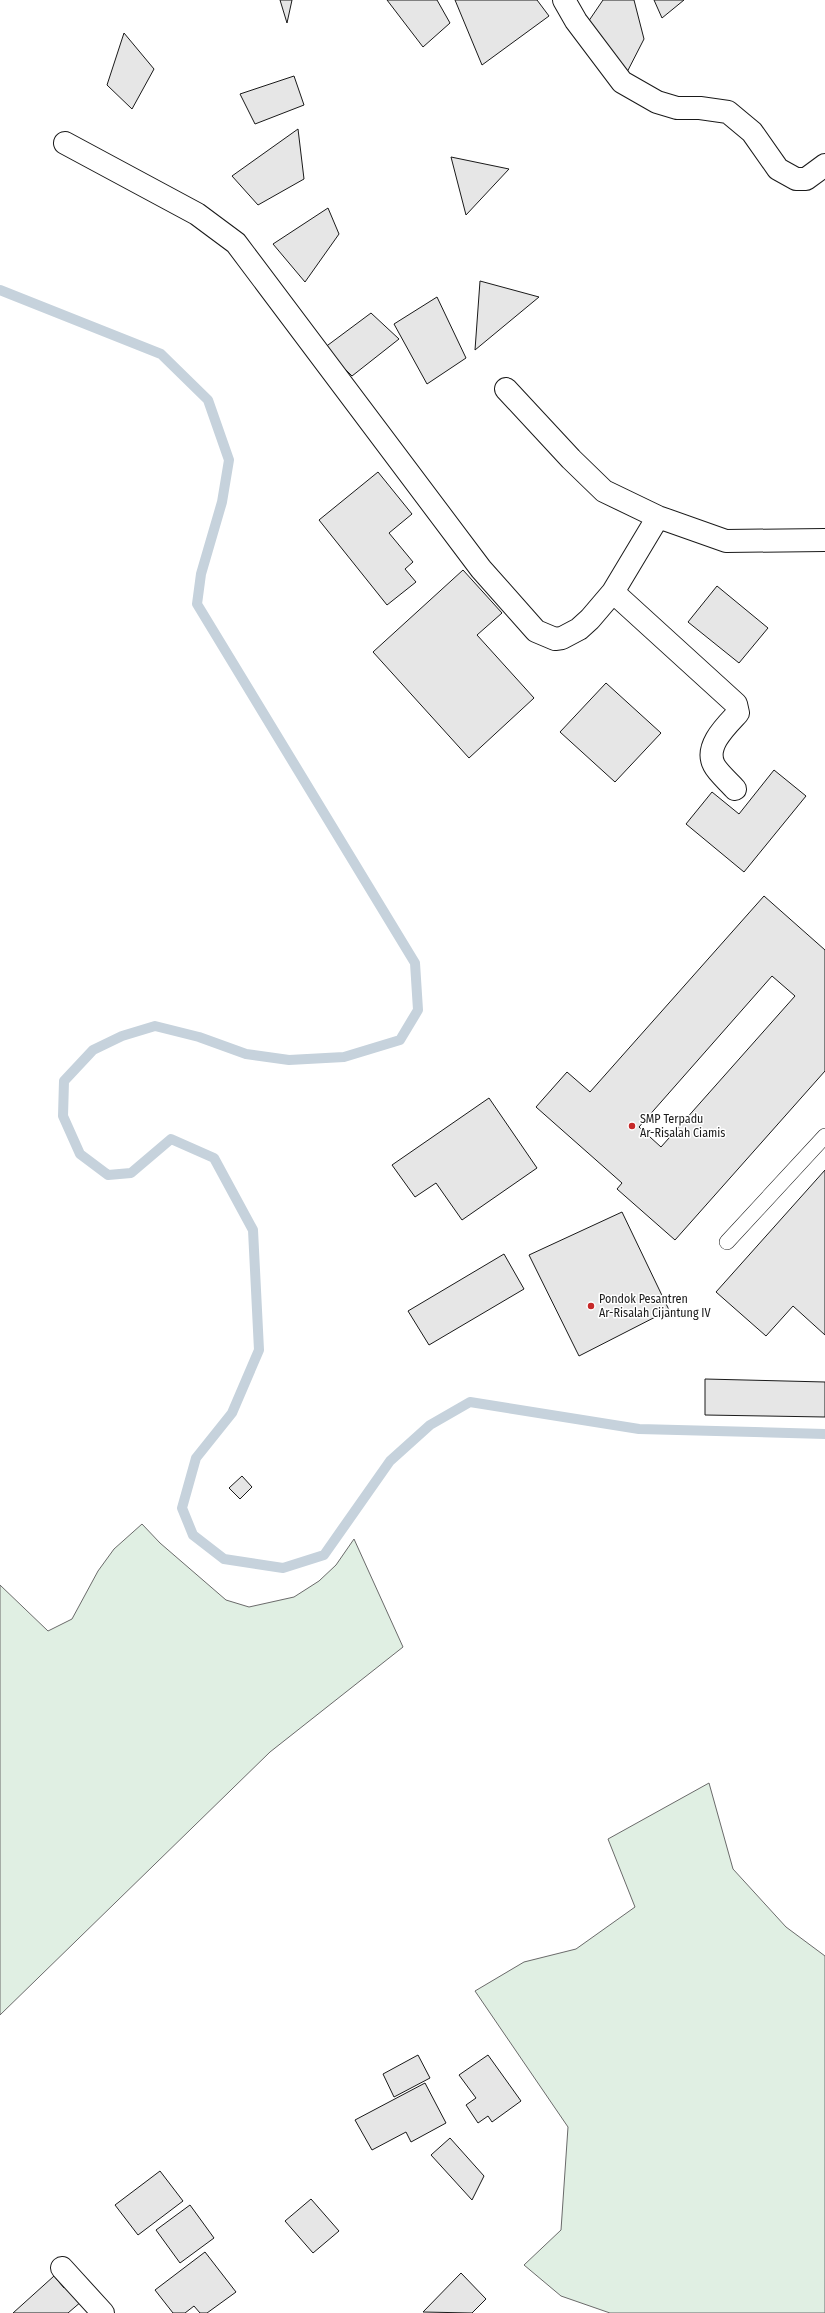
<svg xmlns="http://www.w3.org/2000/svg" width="825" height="2313" viewBox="0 0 825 2313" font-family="'Fira Sans Condensed',sans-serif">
	<rect width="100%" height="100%" fill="#fff"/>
	<!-- green -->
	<path fill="#e0efe3" stroke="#6a6a6a" d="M142 1524 160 1543 226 1600 249 1607 294 1597 319 1581 336 1565 354 1539 403 1647 270 1752 0 2015V1585L48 1631 72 1619 98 1571 114 1549Z
		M709 1783 733 1869 786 1927 825 1956V2313H610L561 2296 524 2265 561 2230 568 2127 475 1991 524 1962 576 1949 635 1907 608 1839Z"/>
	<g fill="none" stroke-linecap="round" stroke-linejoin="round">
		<!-- stream -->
		<path stroke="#c6d2dc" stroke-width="10" d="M0 290 161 354 208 400 229 460 222 502 201 574 197 604 415 963 418 1010 400 1040 344 1057 289 1060 246 1054 199 1037 155 1026 122 1036 93 1050 64 1081 63 1116 80 1154 108 1175 131 1173 171 1139 214 1158 253 1230 259 1350 232 1413 196 1458 182 1508 193 1535 224 1559 283 1568 324 1555 390 1461 430 1425 470 1402 639 1429 825 1434"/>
	</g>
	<!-- building -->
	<path fill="#e6e6e6" stroke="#1a1a1a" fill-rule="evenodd" d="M280 0H292L287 23Z
		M387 0H437L450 23 423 47Z
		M455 0H537L549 16 482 65Z
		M603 0H634L644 39 623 80 586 25Z
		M654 0H684L662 18Z
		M124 33 154 69 132 109 107 85Z
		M294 76 304 105 255 124 240 94Z
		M298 129 304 179 258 205 232 176Z
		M451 157 509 169 466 215Z
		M328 208 339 234 305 282 273 244Z
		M480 281 539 297 475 350Z
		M437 297 466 358 427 384 394 324Z
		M371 313 399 339 352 376 324 348Z
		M378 472 412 514 389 533 413 562 405 569 416 582 387 605 319 520Z
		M463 570 502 613 477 635 534 698 469 758 373 652Z
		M717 586 768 628 739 663 688 622Z
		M606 683 661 733 615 782 560 732Z
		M774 770 806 796 744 872 686 824 712 792 739 814Z
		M764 896 825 950V1071L675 1240 617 1189 622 1183 536 1107 567 1072 590 1092ZM772 976 795 996 661 1147 639 1127Z
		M489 1098 537 1168 462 1220 436 1183 415 1197 392 1165Z
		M825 1170V1335L793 1306 766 1336 716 1292Z
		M622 1212 669 1310 579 1356 529 1255Z
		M504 1254 524 1289 429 1345 408 1311Z
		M705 1379 825 1382V1417L705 1415Z
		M242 1476 252 1487 240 1499 229 1488Z
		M418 2055 430 2078 394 2097 383 2074Z
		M488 2055 521 2101 492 2122 488 2116 478 2123 466 2105 476 2098 459 2075Z
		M425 2083 446 2123 411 2142 406 2132 372 2150 355 2120Z
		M450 2138 484 2176 472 2200 431 2155Z
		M160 2171 183 2201 138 2235 115 2205Z
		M311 2199 339 2231 313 2253 285 2221Z
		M190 2205 214 2238 180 2263 156 2230Z
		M205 2252 236 2292 207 2313H200L194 2306 185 2313H173L155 2290Z
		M461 2273 486 2299 472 2313 423 2312Z
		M54 2276 64 2288 67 2285 82 2301 68 2313H13Z"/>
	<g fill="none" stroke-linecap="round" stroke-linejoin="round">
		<defs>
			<path id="lane" d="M727 1242 825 1136"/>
			<path id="street" d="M564 0 576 21 622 82 657 102 677 108H700L728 112 752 132 778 169 796 179H806L825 165
				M65 143 197 214 236 243 481 569 536 631 555 639 562 638 579 629 590 619 613 592 658 517
				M506 389 571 459 604 491 658 517 726 541 825 540
				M613 592 736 704 738 713C727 725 704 746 714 765 718 773 729 782 735 789
				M62 2268 103 2313"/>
		</defs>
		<!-- lane casing -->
		<use href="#lane" stroke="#1a1a1a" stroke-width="16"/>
		<!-- street casing -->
		<use href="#street" stroke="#1a1a1a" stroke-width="24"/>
		<!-- lane -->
		<use href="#lane" stroke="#fff" stroke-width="15"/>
		<!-- street -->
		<use href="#street" stroke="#fff" stroke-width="22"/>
	</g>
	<!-- markers -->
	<g fill="#c62828" stroke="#fff" stroke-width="1.5">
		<circle cx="632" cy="1126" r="4"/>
		<circle cx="591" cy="1306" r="4"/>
	</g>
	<g text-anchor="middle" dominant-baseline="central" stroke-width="3" stroke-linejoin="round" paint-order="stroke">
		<!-- poi labels -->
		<g font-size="12" fill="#1a1a1a" stroke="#fff" text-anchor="start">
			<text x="640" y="1119">SMP Terpadu<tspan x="640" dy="14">Ar-Risalah Ciamis</tspan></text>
			<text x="599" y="1299">Pondok Pesantren<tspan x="599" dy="14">Ar-Risalah Cijantung IV</tspan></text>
		</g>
	</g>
</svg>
